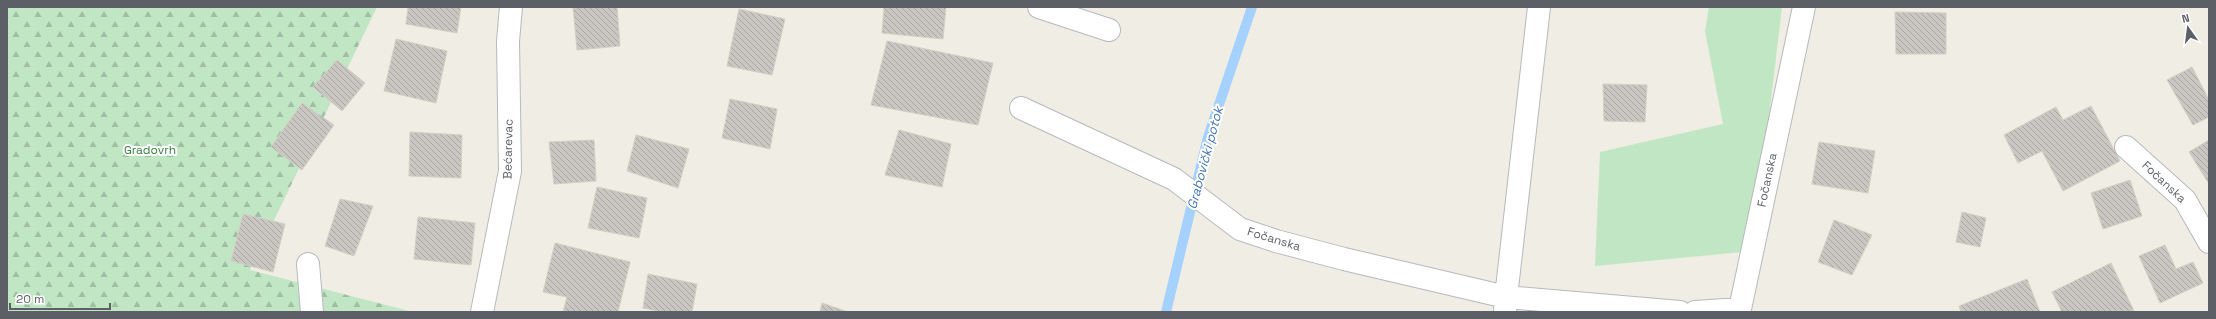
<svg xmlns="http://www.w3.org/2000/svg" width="2216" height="319" viewBox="0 0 2216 319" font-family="'Space Grotesk',sans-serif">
	<defs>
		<pattern id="forest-firs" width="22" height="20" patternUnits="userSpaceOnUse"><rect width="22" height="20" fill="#c1e6c4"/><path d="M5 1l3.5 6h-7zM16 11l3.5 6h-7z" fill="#a0bea3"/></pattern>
		<pattern id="building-back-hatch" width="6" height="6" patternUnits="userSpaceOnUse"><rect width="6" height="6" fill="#cac7c2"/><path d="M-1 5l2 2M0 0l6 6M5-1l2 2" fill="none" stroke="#a7a5a1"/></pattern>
	</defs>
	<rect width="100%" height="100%" fill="#efede4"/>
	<!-- grass -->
	<path fill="#c1e6c4" d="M1709 7H1782L1753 251 1595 266 1600 152 1723 124 1705 31Z"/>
	<!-- forest -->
	<path fill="url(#forest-firs)" d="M7 7H377L250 270 413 312H7Z"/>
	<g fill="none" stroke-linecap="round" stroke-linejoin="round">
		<!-- stream -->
		<path stroke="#a5d1fe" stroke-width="10" d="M1166 312 1208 137 1252 7"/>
	</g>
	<!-- building -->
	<path fill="url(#building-back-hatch)" stroke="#d3cfc3" d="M408 7H461L457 33 406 24Z
		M573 7H617L620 46 577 50Z
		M884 7H946L943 39 882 33Z
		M739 9 785 19 772 75 727 66Z
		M1895 12 1946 13V54H1896Z
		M396 39 447 51 436 103 384 91Z
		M887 41 993 63 978 125 871 105Z
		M337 60 365 83 342 111 313 87Z
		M2192 67 2209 100V117L2193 125 2167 80Z
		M1603 84 1647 85 1645 122 1604 121Z
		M730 99 777 109 770 149 722 138Z
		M302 103 334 125 302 170 271 147Z
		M2091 106 2120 161 2063 191 2042 151 2018 163 2004 135 2056 107 2063 120Z
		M899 130 951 144 942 187 885 175Z
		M410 132 462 135 461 178 409 176Z
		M636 135 689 149 678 188 627 171Z
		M594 140 596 181 554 184 549 142Z
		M2209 140V184L2189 152Z
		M1819 142 1875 151 1868 193 1812 184Z
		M2130 180 2142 216 2103 229 2091 193Z
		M597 187 647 198 639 238 588 228Z
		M340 199 373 206 354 256 325 246Z
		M1962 212 1986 218 1980 247 1956 242Z
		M243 214 285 224 273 272 231 261Z
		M418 217 475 223 471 265 414 259Z
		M1834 220 1872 235 1852 275 1818 262Z
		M555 243 630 262 618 312H563L567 297 543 292Z
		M2165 245 2176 269 2193 262 2203 283 2160 303 2139 256Z
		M2111 263 2134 311 2062 312 2052 292Z
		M648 274 697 284 692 312H662L643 308Z
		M2027 279 2040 312H1961L1959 306Z
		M822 303 848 312H820Z"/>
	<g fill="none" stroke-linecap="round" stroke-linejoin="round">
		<defs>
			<path id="minor" d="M1039 7 1109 30
				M1539 7 1506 297 1680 312
				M1021 108 1174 179 1240 229 1276 241 1344 259 1506 297 1505 312
				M2126 147 2185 200 2209 242
				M308 264 312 312
				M482 312 510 171 508 41 511 7
				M1695 312 1740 309 1804 7"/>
		</defs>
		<!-- minor casing -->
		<use href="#minor" stroke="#b7b9be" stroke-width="24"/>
		<!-- minor -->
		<use href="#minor" stroke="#fff" stroke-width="22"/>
	</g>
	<g text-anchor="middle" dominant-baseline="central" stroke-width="4" stroke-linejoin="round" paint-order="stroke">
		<!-- street labels -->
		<g font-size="12" fill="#5c5f65" stroke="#fff">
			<text transform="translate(508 149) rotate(-89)">Bećarevac</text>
			<text transform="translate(1767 180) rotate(-78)">Fočanska</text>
			<text transform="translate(2164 182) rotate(43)">Fočanska</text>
			<text transform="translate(1274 239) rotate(17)">Fočanska</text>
		</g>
		<!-- park labels -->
		<g font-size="12" fill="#36833f" stroke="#fff">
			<text x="150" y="150">Gradovrh</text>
		</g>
		<!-- water labels -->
		<g font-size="13" font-style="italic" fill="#4475b9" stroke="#fff">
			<text transform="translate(1205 158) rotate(-75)">Grabovički potok</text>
		</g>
	</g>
	<!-- border -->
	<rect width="2216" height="319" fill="none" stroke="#5c5f65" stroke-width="16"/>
	<!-- north arrow -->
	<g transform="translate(2188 28) rotate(346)" stroke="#ffffff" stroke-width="3" paint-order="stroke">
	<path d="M0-3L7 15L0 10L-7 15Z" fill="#5c5f65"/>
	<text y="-6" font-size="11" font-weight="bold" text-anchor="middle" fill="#5c5f65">N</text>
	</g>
	<!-- scale -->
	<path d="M10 303v6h100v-6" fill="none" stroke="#5c5f65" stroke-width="2"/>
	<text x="16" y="303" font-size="12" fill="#5c5f65" stroke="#ffffff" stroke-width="3" paint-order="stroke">20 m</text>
</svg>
